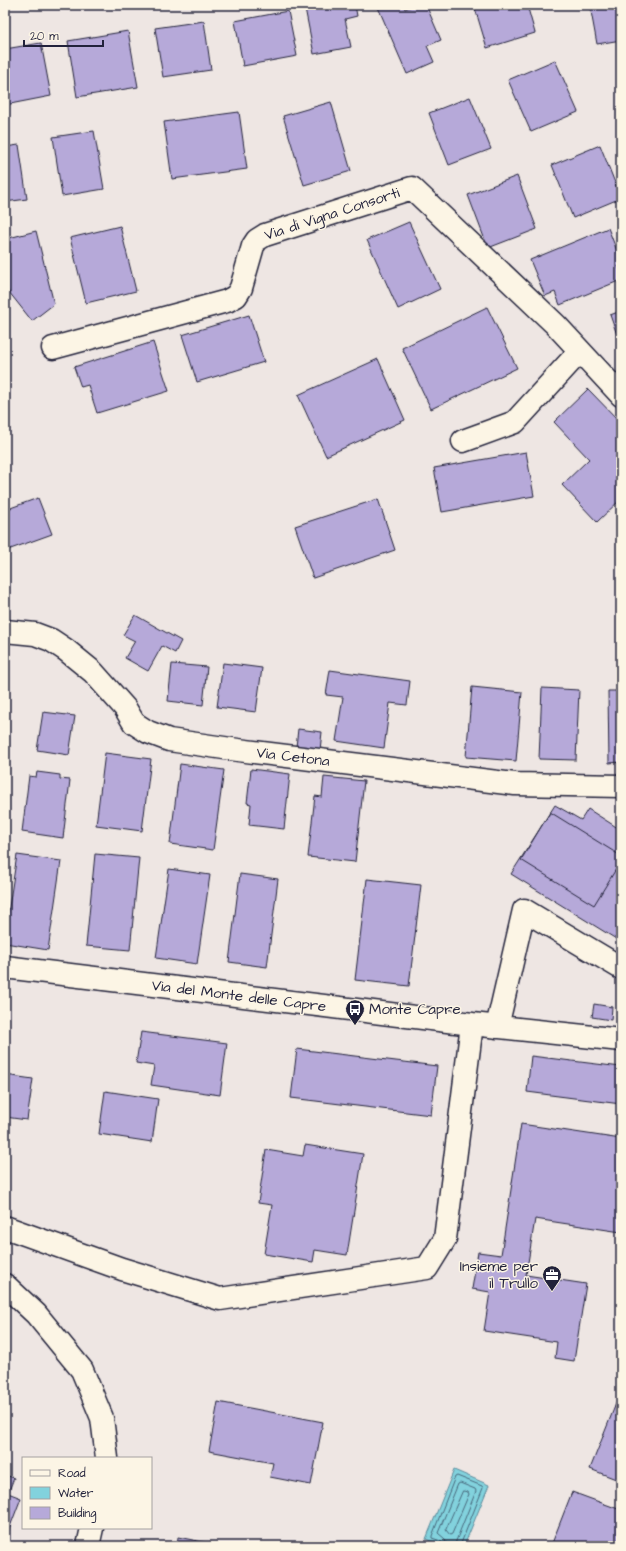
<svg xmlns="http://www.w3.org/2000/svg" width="626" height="1551" viewBox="0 0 626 1551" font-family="'Architects Daughter',sans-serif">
	<rect width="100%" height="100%" fill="#eee6e3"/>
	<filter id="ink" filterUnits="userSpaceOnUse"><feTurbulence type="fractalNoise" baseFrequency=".025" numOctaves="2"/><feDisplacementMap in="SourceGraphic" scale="8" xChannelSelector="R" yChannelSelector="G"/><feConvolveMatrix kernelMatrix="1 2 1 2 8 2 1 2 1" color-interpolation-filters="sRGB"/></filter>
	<g filter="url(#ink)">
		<!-- water -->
		<path fill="#82d2dd" stroke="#5c8c9c" d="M454 1470 489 1485 464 1546H442L426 1539Z"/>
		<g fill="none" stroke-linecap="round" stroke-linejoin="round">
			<!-- shore -->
			<path stroke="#48687c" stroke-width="1" d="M463 1491 468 1492 469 1494 452 1534 450 1535 446 1530Z
				M442 1546 441 1541 432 1538V1536L455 1477 457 1476 482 1486 483 1488 460 1546
				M447 1546 445 1539 438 1533 458 1484 460 1483 475 1489 476 1491 456 1541 455 1546"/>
		</g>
		<!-- building -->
		<path fill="#b6a9d9" stroke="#22223b" d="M318 5H355L357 16 345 19 351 47 314 54 305 8Z
			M377 5H403L405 9 415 5H426L441 40 427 46 434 62 407 74Z
			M474 5H527L535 33 487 48Z
			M597 5H621V40L597 44 590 6Z
			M288 11 297 56 243 66 235 21Z
			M204 21 211 70 163 77 155 28Z
			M128 31 138 87 77 97 68 41Z
			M41 43 51 96 5 105V49Z
			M555 60 578 112 531 132 508 80Z
			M470 97 491 149 449 165 429 113Z
			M331 102 351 171 304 185 283 116Z
			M239 112 247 169 172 179 164 122Z
			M94 131 104 189 62 196 53 137Z
			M19 145 27 199 5 202V147Z
			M600 145 621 198 573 218 552 165Z
			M517 176 537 229 488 248 468 195Z
			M409 222 440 289 398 309 367 240Z
			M120 226 136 291 86 303 70 238Z
			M608 228 621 261V265L618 266 621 274V280L560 305 555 292 545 296 530 260Z
			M36 231 54 304 32 321 5 287V239Z
			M487 307 517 368 431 409 402 348Z
			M621 311V346L610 315Z
			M249 315 264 362 197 382 182 335Z
			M153 342 169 391 97 413 88 385 81 387 74 367Z
			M378 359 405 420 326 456 298 395Z
			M588 389 621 423V499L597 522 562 485 589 459 554 422Z
			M526 452 534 496 442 512 434 468Z
			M38 498 52 534 5 551V510Z
			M378 499 395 550 313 578 295 526Z
			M135 615 181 641 175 653 162 646 148 671 125 658 135 641 123 635Z
			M223 663 262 668 256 712 217 707Z
			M172 664 207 667 203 705 168 701Z
			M330 670 410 681 407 705 390 703 384 748 336 741 343 697 326 695Z
			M472 687 522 692 516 761 466 757Z
			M542 688 579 690 576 760 539 759Z
			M608 691H621V762L609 763Z
			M43 712 75 716 69 755 37 750Z
			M298 729 322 732 320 750 296 747Z
			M105 753 151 759 142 831 96 825Z
			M180 764 224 770 213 850 170 844Z
			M251 769 290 774 284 829 249 825 251 804 247 803Z
			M37 772 60 775V779L70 780 63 838 22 832 29 776 36 777Z
			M324 777 364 781 355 862 308 857 315 796 322 797Z
			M555 805 581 820 588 809 621 830V942L511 874Z
			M550 812 621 856V861L594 905 521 860Z
			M95 854 139 858 130 950 86 946Z
			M17 855 61 861 48 950 5 943V933Z
			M169 869 210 875 197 964 156 958Z
			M240 874 278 879 267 967 229 962Z
			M367 879 421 885 409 986 355 980Z
			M594 1004 612 1007 611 1020 592 1017Z
			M141 1032 227 1043 220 1095 151 1085 154 1066 136 1063Z
			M297 1049 437 1066 431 1115 291 1098Z
			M531 1056 621 1067V1104L527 1092Z
			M5 1075 33 1079 27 1120 5 1117Z
			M105 1091 158 1099 152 1142 99 1134Z
			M521 1124 621 1139V1232L535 1219 526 1275 586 1284 574 1361 555 1358 557 1342 484 1331 490 1292 472 1289 478 1252 501 1255Z
			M305 1145 363 1154 347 1255 315 1250 313 1262 264 1254 272 1205 258 1203 266 1150 303 1156Z
			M621 1391V1481L590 1469Z
			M218 1402 323 1422 311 1485 270 1477 273 1463 209 1451Z
			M5 1475 14 1478 8 1493 21 1498 5 1540Z
			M572 1492 621 1510V1536L617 1546H551Z
			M178 1537 222 1546H177Z"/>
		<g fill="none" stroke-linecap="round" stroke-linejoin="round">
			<defs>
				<path id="minor" d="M53 348 227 301 236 296 241 288 253 246 257 240 265 235 412 188 556 325 621 395
					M463 441 515 422 580 351
					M5 631 35 634 51 640 66 650 93 672 125 708 134 723 148 732 169 740 238 750 515 784 621 786
					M5 967 472 1024 621 1040
					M497 1027 524 910 621 968
					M5 1227 122 1269 220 1299 427 1268 445 1239 472 1024
					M5 1285 36 1314 82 1370 102 1418 107 1458
					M88 1546 92 1528"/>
			</defs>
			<!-- minor casing -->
			<use href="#minor" stroke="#22223b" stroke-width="25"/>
			<!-- minor -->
			<use href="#minor" stroke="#fcf5e5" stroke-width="22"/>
		</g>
	</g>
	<!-- icons -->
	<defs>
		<symbol id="bus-pin" viewBox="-11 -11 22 30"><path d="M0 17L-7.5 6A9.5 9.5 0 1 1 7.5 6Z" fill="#22223b" stroke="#fcf5e5"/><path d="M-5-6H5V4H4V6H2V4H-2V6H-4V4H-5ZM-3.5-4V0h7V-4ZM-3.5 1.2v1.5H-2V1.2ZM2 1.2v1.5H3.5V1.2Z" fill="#fff"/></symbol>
		<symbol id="office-pin" viewBox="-11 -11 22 30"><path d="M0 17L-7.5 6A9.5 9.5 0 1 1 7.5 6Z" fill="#22223b" stroke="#fcf5e5"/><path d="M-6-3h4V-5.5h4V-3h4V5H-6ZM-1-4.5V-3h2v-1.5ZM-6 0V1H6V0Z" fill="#fff"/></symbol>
	</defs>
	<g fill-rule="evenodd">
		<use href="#bus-pin" x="344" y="998" width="22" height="30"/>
		<use href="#office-pin" x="541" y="1264" width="22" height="30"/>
	</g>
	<g text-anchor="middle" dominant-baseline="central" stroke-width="3" stroke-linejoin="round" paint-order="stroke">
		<!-- street labels -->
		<g font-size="15" fill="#22223b" stroke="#fcf5e5">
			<text transform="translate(332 214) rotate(-18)">Via di Vigna Consorti</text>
			<text transform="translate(293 757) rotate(7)">Via Cetona</text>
			<text transform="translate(239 996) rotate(7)">Via del Monte delle Capre</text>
		</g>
		<!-- poi labels -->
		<g font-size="15" fill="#22223b" stroke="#fcf5e5" text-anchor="start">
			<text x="369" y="1009">Monte Capre</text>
			<text x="538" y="1266" text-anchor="end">Insieme per<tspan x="538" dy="17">il Trullo</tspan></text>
		</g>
	</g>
	<!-- margin -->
	<rect width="626" height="1551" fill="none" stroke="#fcf5e5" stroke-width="20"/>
	<rect x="10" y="10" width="606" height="1531" fill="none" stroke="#22223b" stroke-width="1.5" filter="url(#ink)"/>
	<!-- legend -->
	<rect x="22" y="1457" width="130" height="72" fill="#fcf5e5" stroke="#a5a1a1"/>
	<rect x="30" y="1470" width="20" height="6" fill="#fcf5e5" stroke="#a5a1a1"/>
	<text x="58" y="1477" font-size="12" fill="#22223b">Road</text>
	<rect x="30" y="1487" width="20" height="12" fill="#82d2dd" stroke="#a5a1a1"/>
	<text x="58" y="1497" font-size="12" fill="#22223b">Water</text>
	<rect x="30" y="1507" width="20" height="12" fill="#b6a9d9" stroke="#a5a1a1"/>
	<text x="58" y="1517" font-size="12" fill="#22223b">Building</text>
	<!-- scale -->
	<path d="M24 40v6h79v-6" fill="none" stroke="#22223b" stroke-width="2"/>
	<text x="30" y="40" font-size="12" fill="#22223b" stroke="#fcf5e5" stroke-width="3" paint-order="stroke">20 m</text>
</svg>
